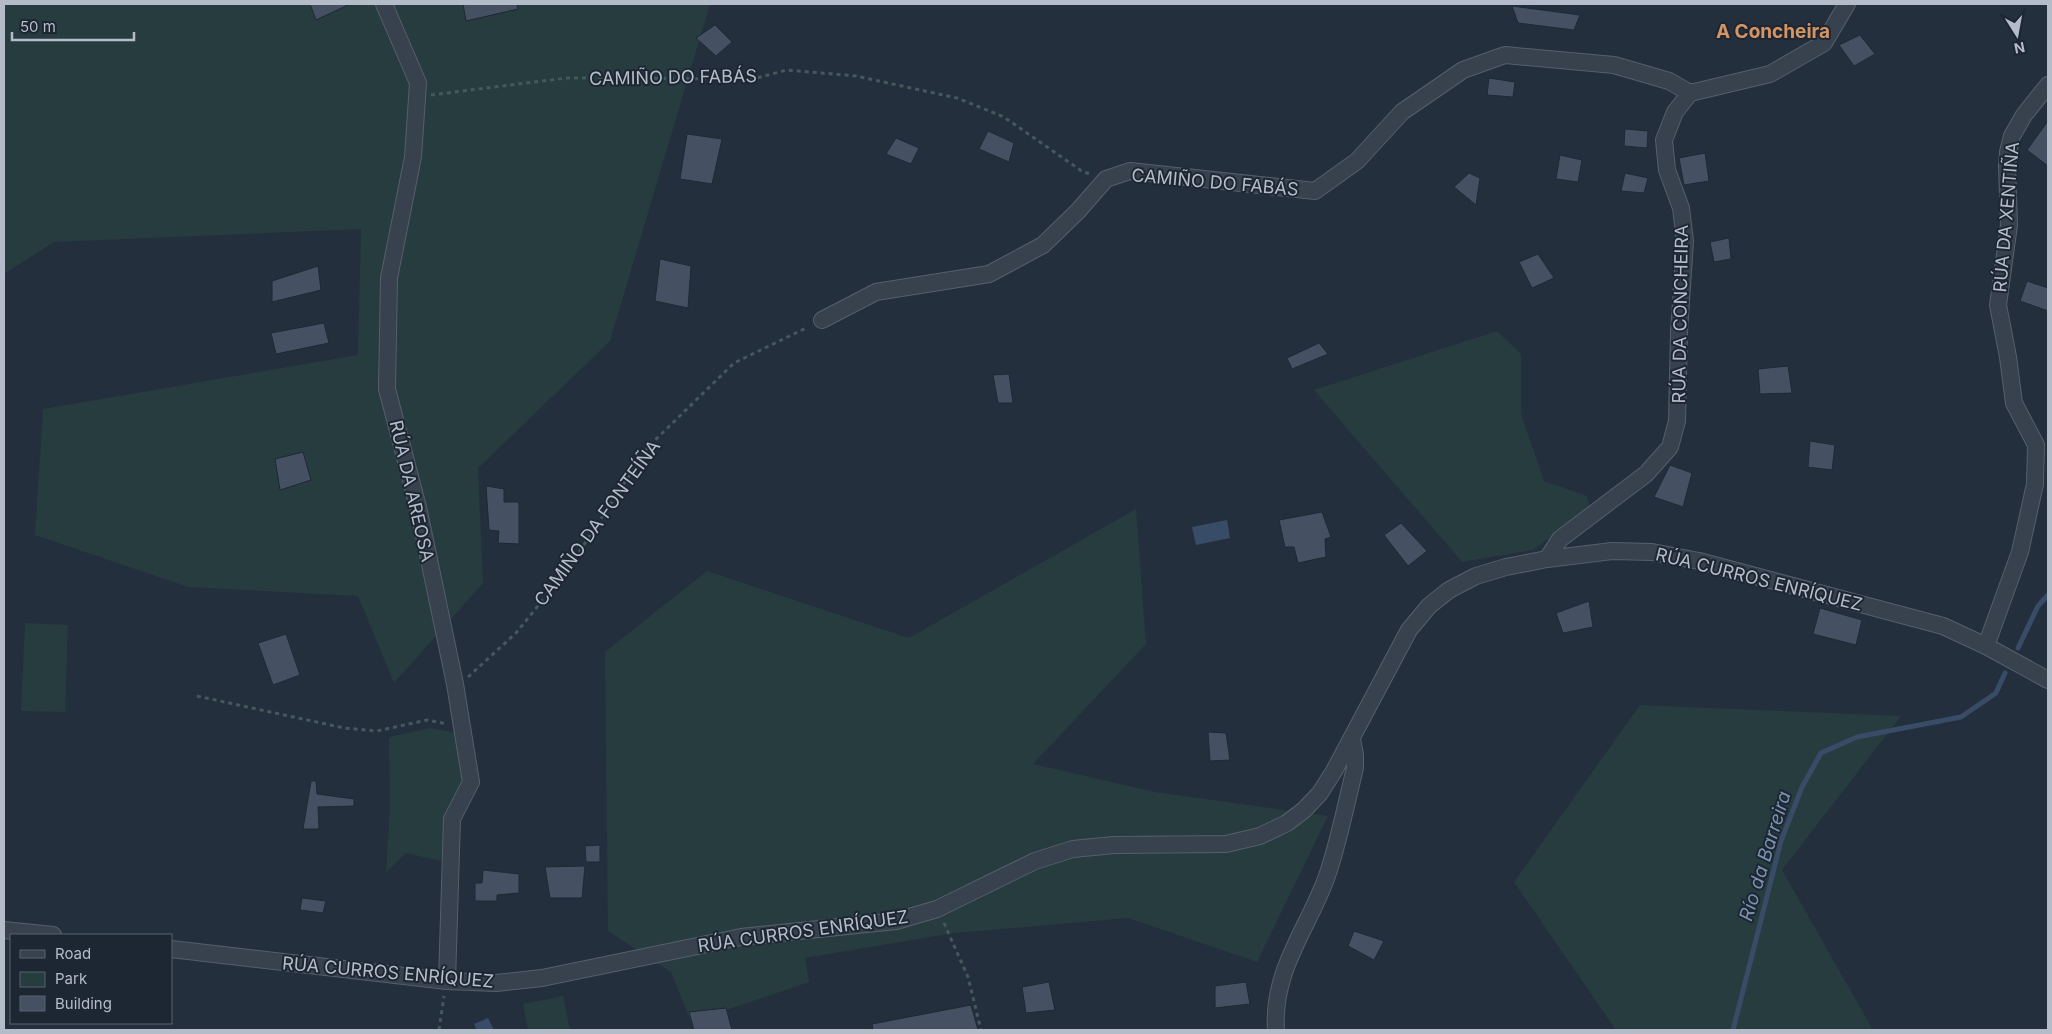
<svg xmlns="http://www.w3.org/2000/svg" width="2052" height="1034" viewBox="0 0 2052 1034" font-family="Inter,sans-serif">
	<rect width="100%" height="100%" fill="#242f3e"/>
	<!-- green -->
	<path fill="#263c3f" d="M4 4H710L610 341 478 468 483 583 394 683 358 596 188 587 35 535 43 409 358 355 361 229 54 242 4 274Z
		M1497 331 1521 354V414L1544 481 1587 496 1590 509 1533 550 1462 562 1314 390Z
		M1136 509 1146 644 1033 764 1155 792 1328 816 1257 962 1128 918 954 933 805 958 809 982 691 1022 671 972 608 931 605 652 707 571 909 638Z
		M25 623 68 625 65 712 21 711Z
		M1640 705 1901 716 1782 870 1873 1030H1616L1514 882Z
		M431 728 456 733 462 780 447 816 441 861 406 853 386 872 390 808 389 737Z
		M563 996 570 1030H528L523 1004Z"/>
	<!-- water -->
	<path fill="#394c67" d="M1227 520 1230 538 1196 545 1192 527Z
		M488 1018 494 1030H477L474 1024Z"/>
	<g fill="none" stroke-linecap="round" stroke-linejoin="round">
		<!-- stream -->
		<path stroke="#394c67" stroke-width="5" d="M2018 648 2038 606 2048 595
			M1733 1030 1781 841 1802 787 1821 753 1857 737 1961 717 1996 693 2005 673"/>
	</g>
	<!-- building -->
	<path fill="#455162" stroke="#1f2835" d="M310 4H350L316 20Z
		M463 4H517L518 9 466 21Z
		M1512 6 1580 15 1574 30 1518 23Z
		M715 25 732 42 716 56 696 38Z
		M1860 35 1875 54 1854 66 1839 45Z
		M1489 78 1515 82 1513 97 1487 95Z
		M2048 121V166L2027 150Z
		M1625 129 1648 131 1647 148 1624 146Z
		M988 131 1014 143 1009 162 979 149Z
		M687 134 722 139 712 184 680 179Z
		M896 138 919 148 911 164 886 154Z
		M1705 153 1709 181 1684 185 1679 158Z
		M1560 155 1582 160 1578 182 1556 179Z
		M1469 173 1480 178 1476 205 1454 187Z
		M1625 173 1648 178 1644 193 1621 191Z
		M1729 238 1731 259 1714 262 1710 242Z
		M1538 254 1554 278 1532 288 1519 262Z
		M660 259 691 266 688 308 655 301Z
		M318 266 321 290 272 302V281Z
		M2027 281 2048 288V311L2020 301Z
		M324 323 329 343 276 354 271 333Z
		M1319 343 1328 354 1292 369 1287 358Z
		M1788 366 1792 393 1760 394 1758 369Z
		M1009 374 1013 403H998L993 375Z
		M1810 441 1835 445 1832 470 1808 467Z
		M303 452 311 480 280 490 275 459Z
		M1670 465 1692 473 1683 507 1654 497Z
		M486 486 504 489V502H519V544L498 543 499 531 489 530Z
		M1322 512 1331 537 1325 539 1326 557 1298 563 1294 547H1285L1279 520Z
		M1401 523 1427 551 1408 566 1384 535Z
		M1589 601 1593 627 1563 633 1556 613Z
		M1820 608 1862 620 1856 645 1813 634Z
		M286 634 300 675 273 685 258 643Z
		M1208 732 1226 733 1230 760 1210 761Z
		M311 781H316L317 794 354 799V806L318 807 319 829H303Z
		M600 845V862H586L585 846Z
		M585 866 582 898H550L545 867Z
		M483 870 519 874V893L497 895V901H475V883H482Z
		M302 898 326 901 323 913 300 910Z
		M1354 931 1384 941 1374 960 1348 946Z
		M1049 982 1055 1010 1026 1013 1022 987Z
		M1246 982 1250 1004 1215 1008V986Z
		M971 1005 978 1030H873L872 1024Z
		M726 1008 732 1030H694L689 1012Z"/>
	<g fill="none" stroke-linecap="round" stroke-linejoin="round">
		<defs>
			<path id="minor" d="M384 4 418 83 413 157 389 278 387 389 418 507 455 684 471 782 452 819 447 981
				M822 320 876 292 989 274 1043 245 1078 211 1106 179 1130 171 1315 191 1357 161 1402 112 1463 70 1505 55 1614 65 1669 81 1690 93
				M1547 559 1560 539 1646 474 1670 447 1677 421 1679 332 1685 241 1681 208 1667 170 1664 140 1675 112 1690 93 1770 74 1824 43 1847 4
				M1986 646 2020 552 2035 484 2036 445 2014 403 2008 357 1998 305 2009 225 2007 166 2008 152 2012 136 2024 115 2048 85
				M4 930 53 935
				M171 949 447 981 496 983 542 978 741 937 896 921 937 909 1035 861 1073 849 1114 845 1226 844 1260 836 1287 823 1304 810 1320 793 1334 771 1409 630 1429 606 1449 590 1476 576 1506 567 1547 559 1612 551 1652 552 1699 561 1943 626 1986 646 2048 680
				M1276 1030C1272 970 1308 929 1327 876 1339 841 1346 804 1355 768V755L1352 739"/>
		</defs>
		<!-- minor casing -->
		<use href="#minor" stroke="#565f6c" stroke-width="18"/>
		<!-- path -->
		<path stroke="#44595c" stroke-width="3" stroke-dasharray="4 4" stroke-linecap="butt" d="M431 95 567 78 753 79 787 70 856 76 957 98 1004 117 1083 172 1091 174
			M468 677 516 633 568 569 648 447 734 363 808 327
			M197 696 344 728 377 731 427 720 447 724
			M944 923 968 977 981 1030
			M439 1030 444 996"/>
		<!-- minor -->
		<use href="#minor" stroke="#38414e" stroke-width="16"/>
	</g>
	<g text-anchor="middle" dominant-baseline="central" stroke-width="4" stroke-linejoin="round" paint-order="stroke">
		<!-- street labels -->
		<g font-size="18" fill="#b4bcc9" stroke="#1d2633">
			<text transform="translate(673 77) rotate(-1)">CAMIÑO DO FABÁS</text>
			<text transform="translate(1215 182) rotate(5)">CAMIÑO DO FABÁS</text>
			<text transform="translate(2006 217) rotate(-85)">RÚA DA XENTIÑA</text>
			<text transform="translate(1680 314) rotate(-89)">RÚA DA CONCHEIRA</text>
			<text transform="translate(412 491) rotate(77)">RÚA DA AREOSA</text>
			<text transform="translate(597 523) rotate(-54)">CAMIÑO DA FONTEÍÑA</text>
			<text transform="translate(1759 579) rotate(14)">RÚA CURROS ENRÍQUEZ</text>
			<text transform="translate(803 931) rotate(-8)">RÚA CURROS ENRÍQUEZ</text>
			<text transform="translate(388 972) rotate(5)">RÚA CURROS ENRÍQUEZ</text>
		</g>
		<!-- neighbourhood labels -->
		<g font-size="19" font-weight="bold" fill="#d59563" stroke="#1d2633">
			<text x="1773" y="31">A Concheira</text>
		</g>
		<!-- water labels -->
		<g font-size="19" font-style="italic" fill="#7c92b1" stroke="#1d2633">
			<text transform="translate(1765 856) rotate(-73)">Río da Barreira</text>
		</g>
	</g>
	<!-- border -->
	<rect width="2052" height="1034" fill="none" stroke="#b4bcc9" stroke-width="10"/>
	<!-- legend -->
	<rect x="10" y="934" width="162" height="90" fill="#1d2633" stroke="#59626f"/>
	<rect x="20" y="950" width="25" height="8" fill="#38414e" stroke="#59626f"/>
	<text x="55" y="959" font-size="15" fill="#b4bcc9">Road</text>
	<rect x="20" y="972" width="25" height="15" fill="#263c3f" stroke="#59626f"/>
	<text x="55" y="984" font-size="15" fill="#b4bcc9">Park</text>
	<rect x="20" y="996" width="25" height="15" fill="#455162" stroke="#59626f"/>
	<text x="55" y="1009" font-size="15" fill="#b4bcc9">Building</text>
	<!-- north arrow -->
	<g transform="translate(2017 35) rotate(169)" stroke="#1d2633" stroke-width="4" paint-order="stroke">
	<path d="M0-4L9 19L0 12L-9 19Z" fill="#b4bcc9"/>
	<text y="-8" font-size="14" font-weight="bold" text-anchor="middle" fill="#b4bcc9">N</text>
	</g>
	<!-- scale -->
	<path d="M12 32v8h122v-8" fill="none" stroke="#b4bcc9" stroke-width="2.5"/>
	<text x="20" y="32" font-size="15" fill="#b4bcc9" stroke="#1d2633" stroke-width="4" paint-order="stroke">50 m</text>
</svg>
